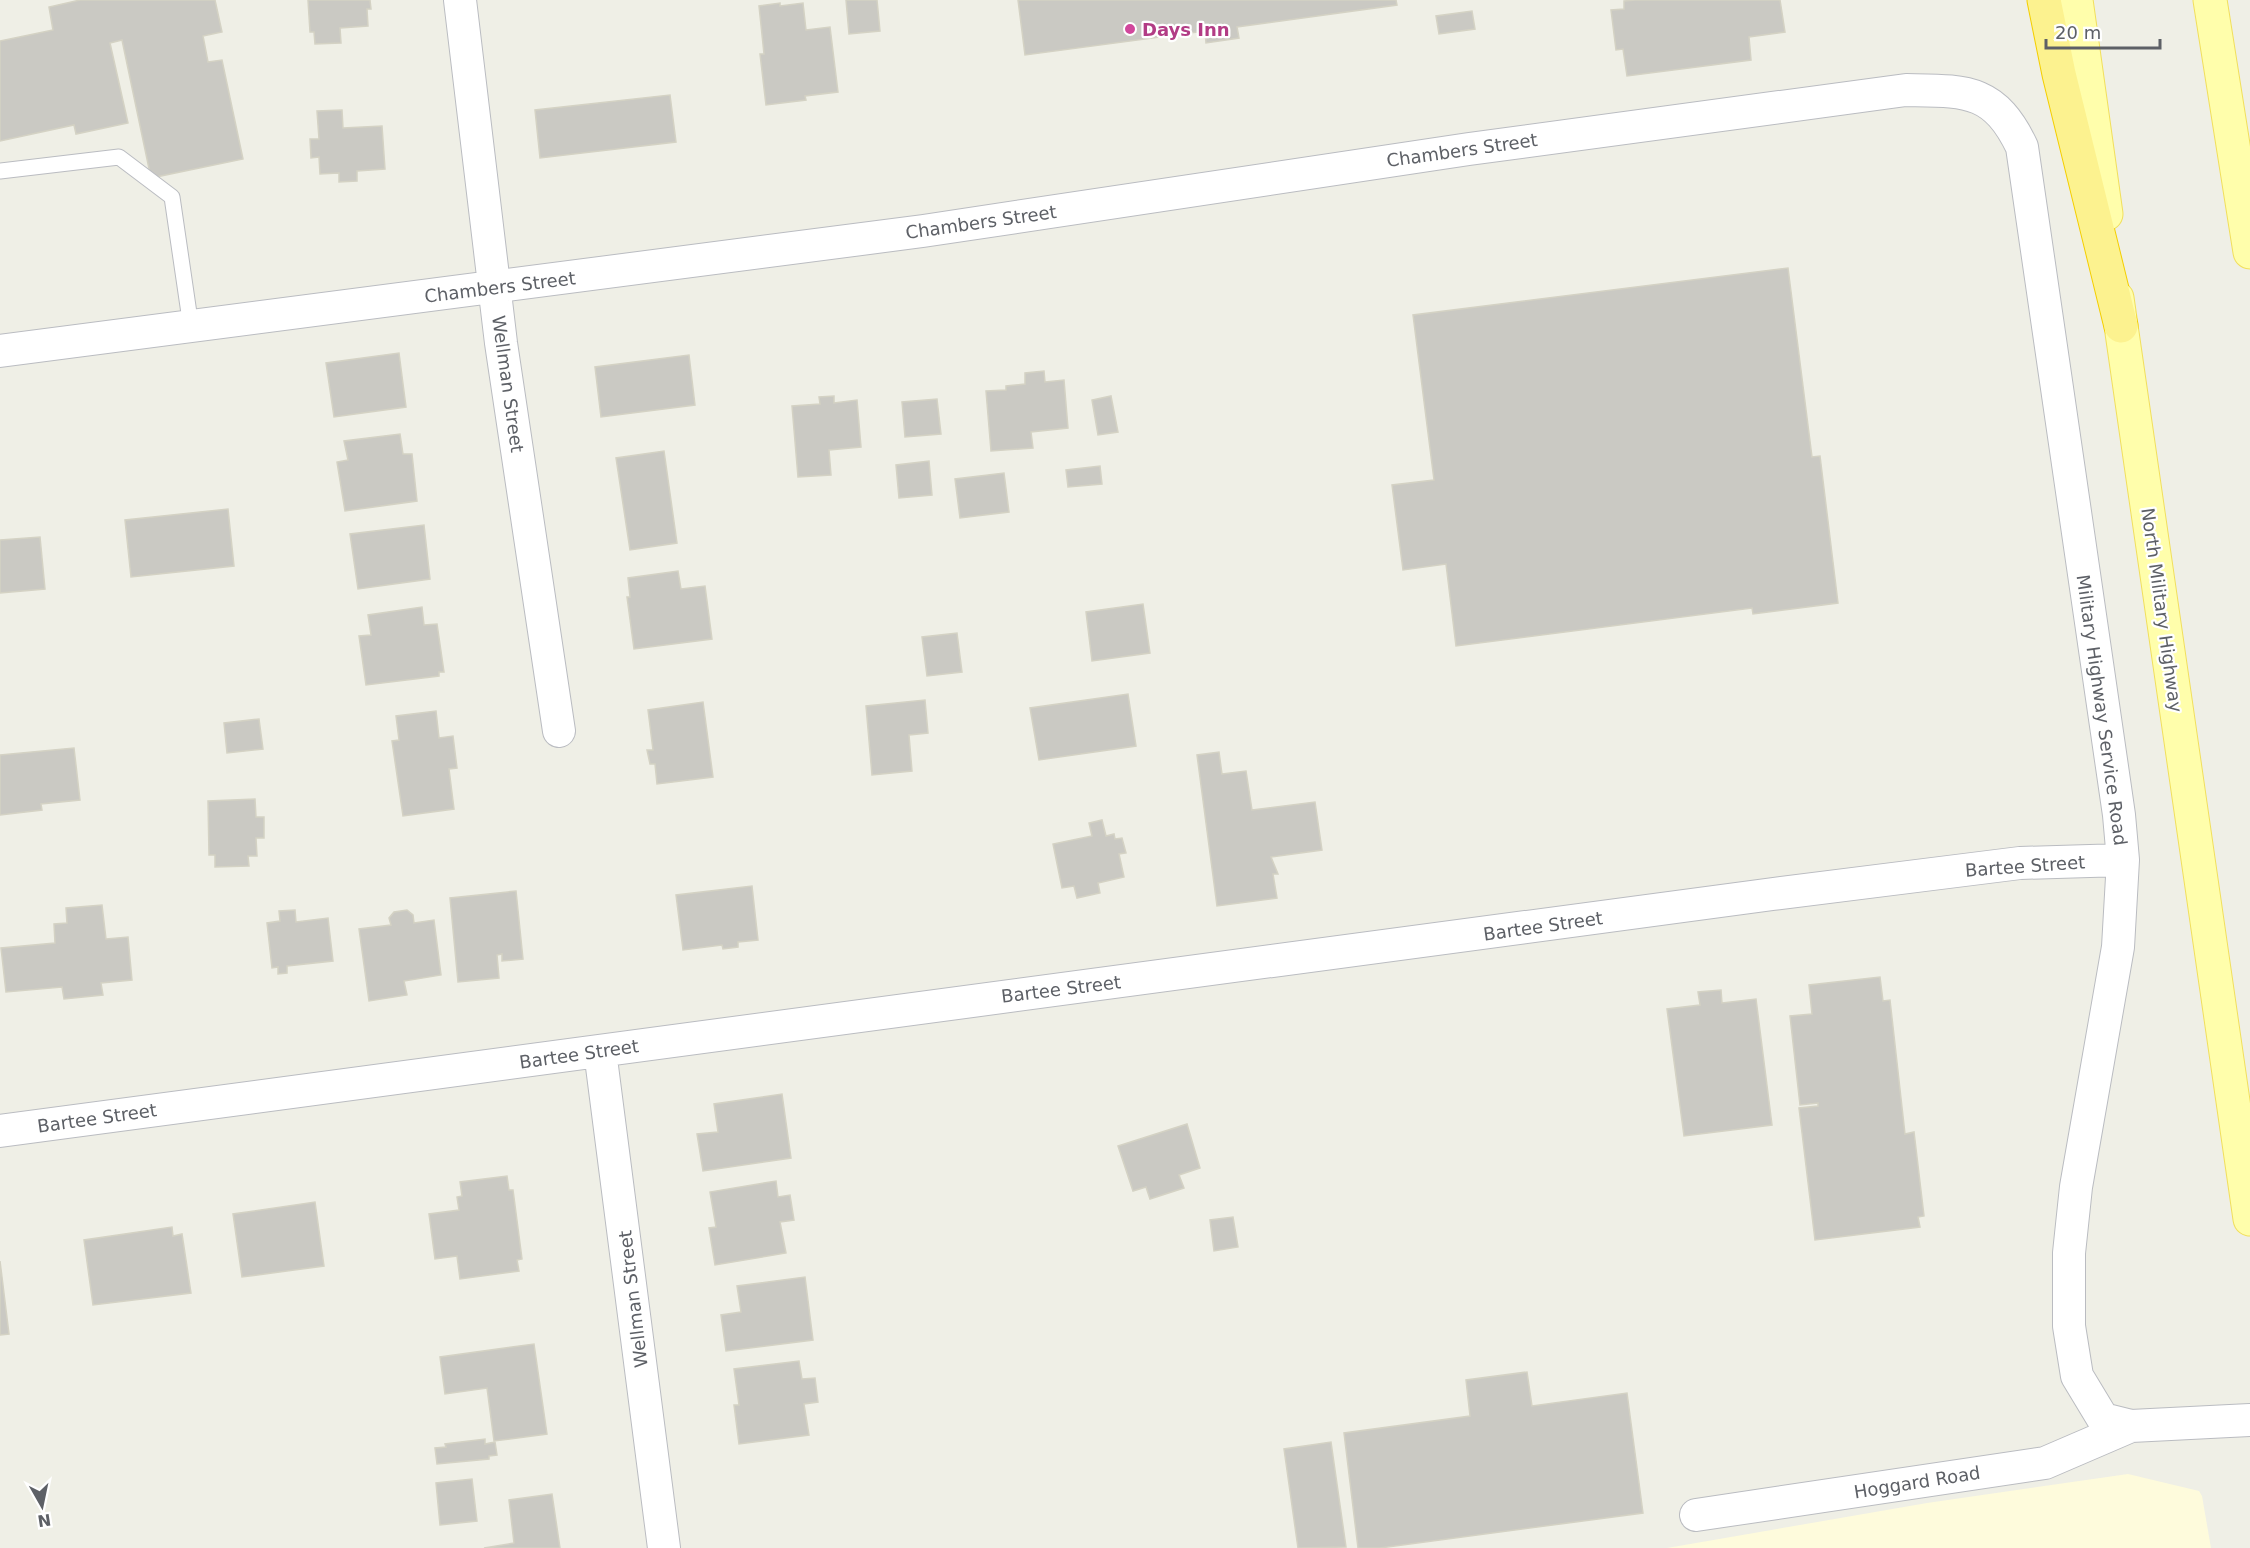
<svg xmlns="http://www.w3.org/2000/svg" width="2250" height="1548" viewBox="0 0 2250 1548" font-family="'DejaVu Sans',sans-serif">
	<rect width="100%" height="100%" fill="#efefe6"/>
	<!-- commercial -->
	<path fill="#fefbdc" d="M2128 1474 2199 1491 2202 1496 2211 1548H1667L1927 1503Z"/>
	<!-- building -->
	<path fill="#cac9c3" stroke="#d4d2c4" stroke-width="1.5" d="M80 0H215L222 32 203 36 208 62 222 60 243 159 151 178 122 40 110 43 128 123 76 134 74 125 0 141V41L53 30 49 7Z
		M308 0H370L371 9H367L368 26 340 28 341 43 315 44 314 32H310Z
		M846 0H877L880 31 849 34Z
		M1018 0H1396L1397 5 1237 27 1239 38 1206 43 1205 31 1025 55Z
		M1635 0H1780L1785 32 1749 37 1751 60 1627 76 1623 49 1616 50 1611 10 1624 9V1Z
		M780 3V6L803 3 806 30 830 27 838 92 805 96 806 100 766 105 760 54H764L759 6Z
		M1472 11 1475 29 1439 34 1436 16Z
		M670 95 676 142 540 158 535 110Z
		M342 110 343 128 382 126 385 169 357 171V181L339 182V173L320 174 319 157 311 158 310 139H319L317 111Z
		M1788 268 1812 457 1820 456 1838 603 1753 614 1752 608 1456 646 1446 564 1403 570 1392 485 1434 480 1413 315Z
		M399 353 406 407 334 417 326 363Z
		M689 355 695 405 601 417 595 367Z
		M1044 371 1045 382 1064 380 1068 428 1031 432 1033 448 991 451 986 391 1006 390V386L1025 384V373Z
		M834 396V403L857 400 861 447 829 450 831 475 798 477 792 406 820 404 819 397Z
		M1111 396 1118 432 1098 435 1092 400Z
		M937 399 941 434 905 437 902 402Z
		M400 434 403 454H412L417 501 345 511 337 462 348 460 344 441Z
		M664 451 677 543 630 550 616 458Z
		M929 461 932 495 899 498 896 465Z
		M1100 466 1102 484 1068 487 1066 470Z
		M1004 473 1009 512 960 518 955 479Z
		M228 509 234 566 131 577 125 520Z
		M424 525 430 579 358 589 350 534Z
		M40 537 45 589 0 593V540Z
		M678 571 681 589 705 586 712 639 634 649 627 597H630L628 578Z
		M1143 604 1150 653 1092 661 1086 612Z
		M422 607 424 625 437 624 444 672H439V676L366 685 359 636 371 635 368 615Z
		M957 633 962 672 927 676 922 637Z
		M1128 694 1136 746 1039 760 1030 708Z
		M925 700 928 733 909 735 912 771 872 775 866 706Z
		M703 702 713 777 657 784 655 764H650L647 750H653L648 710Z
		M436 711 439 738 453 736 457 768 449 769 454 809 403 816 392 741 399 740 396 716Z
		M259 719 263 749 227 753 224 723Z
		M74 748 80 800 41 804 42 810 0 815V755Z
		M1219 752 1222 774 1246 771 1252 810 1315 802 1322 850 1271 857 1278 874H1273L1277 898 1217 906 1197 755Z
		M255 799 256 817H264V838H256L257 856H248L249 866 215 867V855H209L208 801Z
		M1102 820 1106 836 1114 834 1115 839 1122 838 1126 853 1119 854 1124 877 1098 883 1100 893 1077 898 1074 886 1062 888 1053 844 1092 836 1089 823Z
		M752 886 758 940 738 942V947L723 949 722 945 683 950 676 895Z
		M516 891 523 959 502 961V954L497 955 499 978 458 982 450 898Z
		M102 905 106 939 128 937 132 980 101 983 103 995 64 999 62 987 6 992 1 948 55 943 54 924 67 923 66 908Z
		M295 910 296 922 328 918 333 961 287 966V973L278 974V967L272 968 267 923 280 921 279 911Z
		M407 910 413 915 414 923 434 920 441 975 404 981 407 995 369 1001 359 929 391 925 389 918 394 912Z
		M1880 977 1883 1001 1890 1000 1905 1134 1914 1132 1924 1216 1918 1217 1920 1227 1815 1240 1799 1108 1818 1106V1103L1800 1105 1790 1016 1812 1014 1809 985Z
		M1721 990 1722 1003 1756 999 1772 1125 1684 1136 1667 1009 1700 1005 1698 992Z
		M782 1094 791 1158 703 1171 697 1134 718 1132 714 1104Z
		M1187 1124 1200 1168 1179 1175 1184 1188 1150 1199 1146 1187 1133 1191 1118 1146Z
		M507 1176 509 1190H513L522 1259 517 1260 519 1271 460 1279 457 1256 435 1259 429 1214 459 1210 457 1197 462 1196 460 1182Z
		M776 1181 778 1197 790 1195 794 1220 780 1222 786 1253 715 1265 709 1228 716 1227 710 1192Z
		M315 1202 324 1266 242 1277 233 1214Z
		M1233 1217 1238 1247 1214 1251 1210 1220Z
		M172 1227 173 1236 182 1234 191 1293 93 1305 84 1240Z
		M0 1261 9 1334 0 1335Z
		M805 1277 813 1340 726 1351 721 1315 741 1312 737 1286Z
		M534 1344 547 1434 494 1441 487 1388 445 1394 440 1357Z
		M799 1361 802 1379 815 1378 818 1402 804 1404 809 1435 739 1444 734 1405H739L734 1369Z
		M1527 1372 1532 1406 1627 1393 1643 1513 1380 1548H1358L1344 1433 1470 1416 1466 1380Z
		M485 1439V1444L495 1442 497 1455 489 1456V1459L437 1464 435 1448 446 1447 445 1444Z
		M1331 1442 1346 1547 1298 1548 1284 1449Z
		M472 1479 477 1521 440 1525 436 1483Z
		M552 1494 560 1548H484L514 1543 509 1500Z"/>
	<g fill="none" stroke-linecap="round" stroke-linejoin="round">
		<defs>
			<path id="service" d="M0 171 119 157 172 197 191 327"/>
			<path id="minor" d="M460 0 501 343 559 731
				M0 351 923 231 1469 149 1906 90C1965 91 1994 88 2022 147L2119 815 2123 860 2118 947 2076 1187 2069 1253V1326L2077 1376 2103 1419 2131 1426 2250 1420
				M600 1051 664 1548
				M0 1131 1773 894 2020 863 2123 860
				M1696 1515 2045 1463 2131 1426"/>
			<path id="primary" d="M2076 0 2106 214
				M2210 0 2250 252
				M2117 298 2250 1219"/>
			<path id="motorway" d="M2044 0 2059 74 2121 326"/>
		</defs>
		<!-- service casing -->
		<use href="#service" stroke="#babcc1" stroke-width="17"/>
		<!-- minor casing -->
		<use href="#minor" stroke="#babcc1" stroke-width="34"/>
		<!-- primary casing -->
		<use href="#primary" stroke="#f1df5d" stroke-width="35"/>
		<!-- motorway casing -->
		<use href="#motorway" stroke="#f4ce01" stroke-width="35"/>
		<!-- service -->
		<use href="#service" stroke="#fff" stroke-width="15"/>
		<!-- minor -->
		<use href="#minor" stroke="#fff" stroke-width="32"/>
		<!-- primary -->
		<use href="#primary" stroke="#fffeab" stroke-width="33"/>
		<!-- motorway -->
		<use href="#motorway" stroke="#fcf28f" stroke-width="33"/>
	</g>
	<!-- markers -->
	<circle fill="#d1479c" stroke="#fff" stroke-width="2" cx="1130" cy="29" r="6"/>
	<g text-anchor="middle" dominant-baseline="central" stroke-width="4.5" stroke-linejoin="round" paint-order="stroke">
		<!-- hotel labels -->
		<g font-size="18" font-weight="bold" fill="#b23c85" stroke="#fff" text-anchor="start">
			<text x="1142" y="29">Days Inn</text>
		</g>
		<!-- street labels -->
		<g font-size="18" fill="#5d6066" stroke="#fff">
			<text transform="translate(1462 150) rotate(-8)">Chambers Street</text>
			<text transform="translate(981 222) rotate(-8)">Chambers Street</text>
			<text transform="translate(500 287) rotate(-7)">Chambers Street</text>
			<text transform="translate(508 384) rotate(82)">Wellman Street</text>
			<text transform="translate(2162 610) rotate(82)">North Military Highway</text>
			<text transform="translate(2102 710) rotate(82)">Military Highway Service Road</text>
			<text transform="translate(2025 866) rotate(-4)">Bartee Street</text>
			<text transform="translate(1543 926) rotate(-8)">Bartee Street</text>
			<text transform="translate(1061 989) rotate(-7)">Bartee Street</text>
			<text transform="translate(579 1054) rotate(-8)">Bartee Street</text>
			<text transform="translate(97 1118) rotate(-8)">Bartee Street</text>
			<text transform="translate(633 1299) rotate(-97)">Wellman Street</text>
			<text transform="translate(1917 1482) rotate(-9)">Hoggard Road</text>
		</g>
	</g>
	<!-- north arrow -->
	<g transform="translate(42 1506) rotate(171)" stroke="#ffffff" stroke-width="4.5" paint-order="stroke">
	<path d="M0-4.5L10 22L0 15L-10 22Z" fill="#5d6066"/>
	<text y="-9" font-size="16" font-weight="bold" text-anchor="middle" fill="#5d6066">N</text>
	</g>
	<!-- scale -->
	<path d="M2046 39v9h114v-9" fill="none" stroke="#5d6066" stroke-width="3"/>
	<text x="2055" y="39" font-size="18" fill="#5d6066" stroke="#ffffff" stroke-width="4.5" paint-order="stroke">20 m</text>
</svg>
